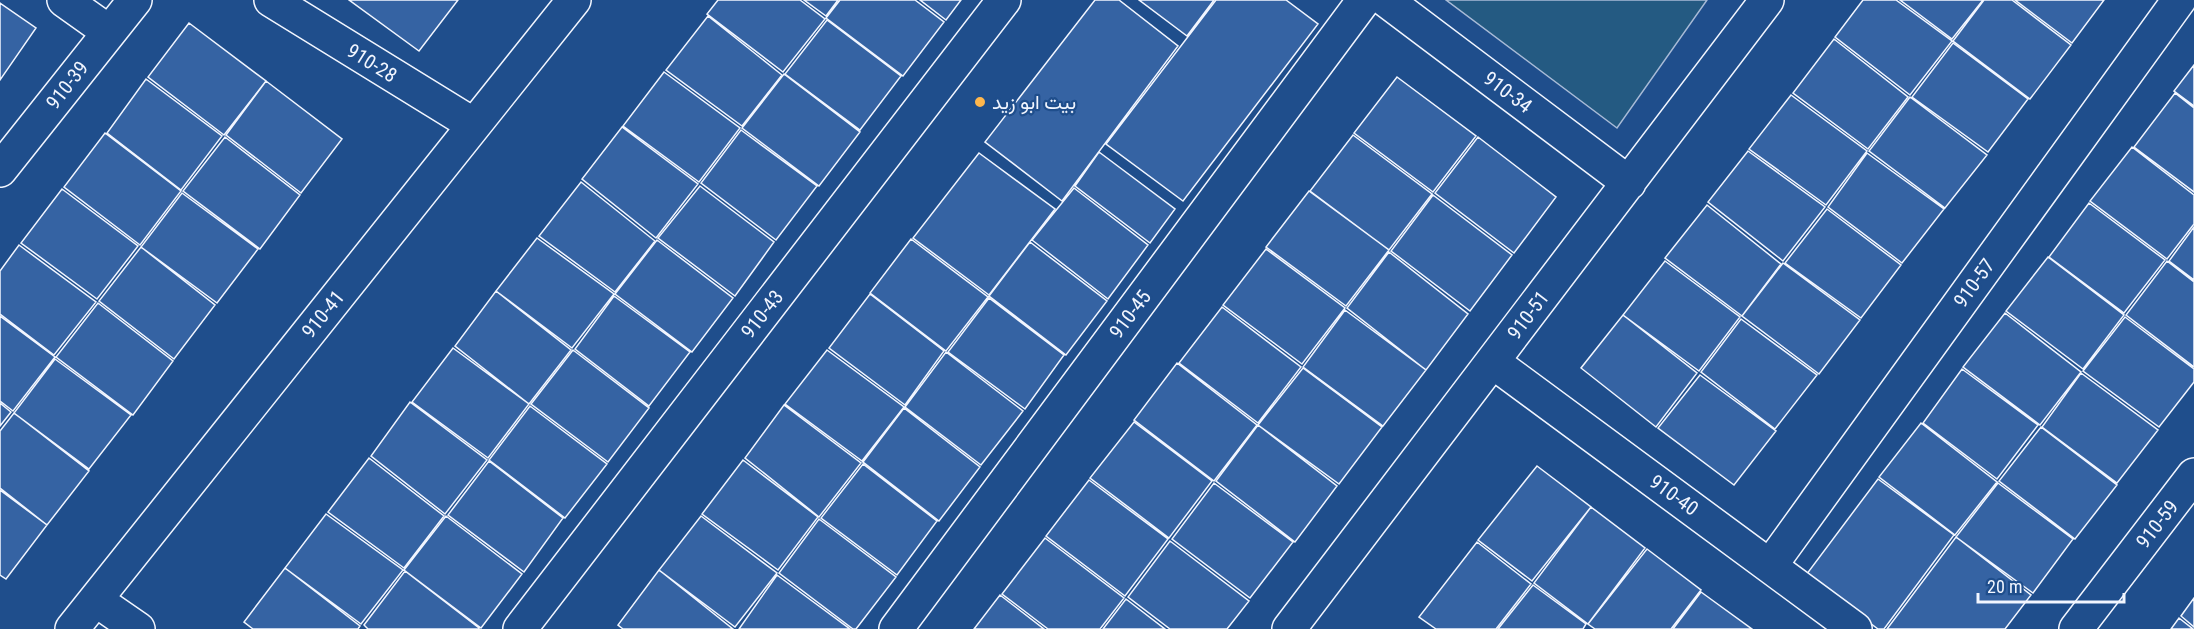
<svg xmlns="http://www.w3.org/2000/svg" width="2194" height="629" viewBox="0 0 2194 629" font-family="'Roboto Condensed',Vazirmatn,sans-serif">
	<rect width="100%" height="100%" fill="#1f4e8c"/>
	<!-- green -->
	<path fill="#245a82" stroke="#a8bbd7" stroke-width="1.5" d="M1446 0H1707L1617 128Z"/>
	<!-- building -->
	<path fill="#3563a3" stroke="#f2f6ff" stroke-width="1.5" d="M349 0H458L419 51Z
		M718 0H800L825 19 783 72 707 14Z
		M804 0H838L826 16Z
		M840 0H915L944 22 903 76 826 18Z
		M920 0H961L946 20Z
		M1095 0H1119L1178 46 1062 201 985 142Z
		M1139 0H1214L1187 36Z
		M1216 0H1286L1318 24 1183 201 1106 144Z
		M1863 0H1896L1952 41 1910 95 1835 37Z
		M1900 0H1983L1952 39Z
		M1984 0H2012L2071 45 2030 99 1953 41Z
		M2015 0H2104L2072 43Z
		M0 3 36 28 0 80Z
		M708 16 782 75 742 126 666 70Z
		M827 20 901 76 860 130 785 74Z
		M189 23 266 81 224 135 148 77Z
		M1834 39 1908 97 1868 149 1793 93Z
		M1953 43 2028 99 1988 152 1912 97Z
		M2194 65V106L2174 91Z
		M664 72 740 128 699 182 623 126Z
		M784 74 860 132 819 186 742 128Z
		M1397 77 1476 136 1433 192 1354 133Z
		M146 79 222 136 181 190 107 133Z
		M266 81 342 139 301 193 226 135Z
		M2175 93 2194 108V192L2134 147Z
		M1791 95 1867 151 1826 205 1749 149Z
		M1910 97 1987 155 1945 208 1869 151Z
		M622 127 698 184 656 238 582 179Z
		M741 130 817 186 776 240 701 183Z
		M105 133 181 191 140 245 64 187Z
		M1353 135 1432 194 1389 250 1310 191Z
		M225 137 300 195 260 249 183 191Z
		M1478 137 1556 197 1514 253 1435 193Z
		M2132 147 2194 195V224L2167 259 2090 201Z
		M1748 151 1825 207 1783 261 1708 202Z
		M1099 152 1175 209 1150 243 1075 186Z
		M979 153 1055 209 989 295 913 238Z
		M1867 153 1944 209 1902 263 1828 207Z
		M581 182 655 241 615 292 539 236Z
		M700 186 774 242 735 296 658 238Z
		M1074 188 1148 245 1108 299 1032 240Z
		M62 189 138 246 97 299 21 243Z
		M1309 191 1389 250 1346 306 1266 247Z
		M182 193 258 249 217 303 141 247Z
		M1433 195 1512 255 1470 311 1391 251Z
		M2089 203 2165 260 2124 313 2049 257Z
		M1707 205 1781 264 1742 316 1665 258Z
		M1827 209 1901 265 1861 318 1785 263Z
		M2194 227V280L2169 261Z
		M537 238 614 294 572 348 496 291Z
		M911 239 988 297 946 351 870 293Z
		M657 240 733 298 692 352 615 294Z
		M1030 242 1107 301 1066 355 989 296Z
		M19 245 96 302 54 355 0 314V271Z
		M141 247 215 305 174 359 99 301Z
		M1266 249 1345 308 1302 364 1223 305Z
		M1389 252 1468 314 1426 370 1347 308Z
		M2048 257 2124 315 2083 369 2006 311Z
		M1665 261 1740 317 1699 371 1623 315Z
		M2167 261 2194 282V367L2126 315Z
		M1783 263 1860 320 1819 374 1742 316Z
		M496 291 571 350 529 404 455 346Z
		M870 294 944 351 905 405 829 348Z
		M614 296 690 352 649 406 575 349Z
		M989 298 1064 355 1025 409 948 352Z
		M98 303 173 361 133 415 56 357Z
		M1222 307 1301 367 1258 423 1179 363Z
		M1345 310 1426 370 1383 426 1303 367Z
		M2005 313 2081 372 2040 425 1963 367Z
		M1623 315 1697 373 1656 427 1581 368Z
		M0 316 55 357 13 411 0 401Z
		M2125 317 2194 369V382L2159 427 2083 371Z
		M1741 319 1817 375 1775 429 1701 372Z
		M453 348 529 404 488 458 412 402Z
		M573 350 649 408 608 462 531 404Z
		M827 350 904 407 862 461 785 404Z
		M946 352 1023 411 981 465 905 407Z
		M55 359 131 415 89 469 14 413Z
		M1177 363 1257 425 1214 481 1134 420Z
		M1303 368 1382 427 1339 484 1258 425Z
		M1962 369 2038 425 1997 479 1923 423Z
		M2081 373 2158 430 2117 483 2042 427Z
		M1700 375 1776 431 1734 485 1658 428Z
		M410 402 487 460 445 514 371 456Z
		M0 403 11 412 0 426Z
		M784 405 861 463 819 517 745 458Z
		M530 406 607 464 565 518 489 460Z
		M904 408 980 467 939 521 863 462Z
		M14 413 89 471 47 525 0 488V431Z
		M1134 422 1212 481 1169 538 1090 478Z
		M1921 423 1997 482 1955 535 1879 477Z
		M1258 425 1337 486 1295 542 1216 481Z
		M2041 427 2117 485 2075 539 1999 481Z
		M369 458 444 516 404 568 328 512Z
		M743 460 818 517 778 570 702 514Z
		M489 461 563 518 524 572 448 515Z
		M863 464 937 521 897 575 821 518Z
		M1537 466 1591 507 1532 581 1478 540Z
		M1878 479 1954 535 1884 629H1878L1806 575Z
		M1089 480 1168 539 1125 596 1046 536Z
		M1214 483 1293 542 1250 598 1172 539Z
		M1998 483 2073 539 2033 593 1956 537Z
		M0 490 47 525 6 579 0 575Z
		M1591 507 1645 548 1588 624 1534 583Z
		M326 514 403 570 361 624 285 568Z
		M446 516 522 574 481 628 404 570Z
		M701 516 777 573 735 627 659 570Z
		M819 519 896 577 856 629H853L779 573Z
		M1956 537 2031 595 2005 629H1887Z
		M1045 538 1124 598 1100 629H1048L1002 594Z
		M1170 541 1249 601 1227 629H1170L1128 597Z
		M1477 542 1531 584 1496 629H1436L1419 617Z
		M1647 549 1701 590 1671 629H1595L1588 624Z
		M285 568 360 626 358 629H253L244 622Z
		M659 570 733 629H623L618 625Z
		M405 571 479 628V629H368L364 625Z
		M777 575 850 629H739Z
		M1533 585 1586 624 1583 629H1498Z
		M1701 592 1752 629H1673Z
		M1000 595 1044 629H974Z
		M2194 598V627L2181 616Z
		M1126 599 1165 629H1103Z
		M2179 618 2193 629H2171Z"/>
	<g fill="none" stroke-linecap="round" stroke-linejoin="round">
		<defs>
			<path id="minor" d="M64 0 109 32
				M271 0 474 125
				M1386 0 1629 183
				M0 170 135 0
				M1493 362 1855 629
				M1770 566 2179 0
				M96 600 138 629
				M72 629 574 0
				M520 629 1004 0
				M896 629 1364 0
				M1289 629 1767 0
				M2076 629 2194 475"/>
		</defs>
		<!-- minor casing -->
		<use href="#minor" stroke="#f2f6ff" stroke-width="36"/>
		<!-- minor -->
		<use href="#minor" stroke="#1f4e8c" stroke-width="33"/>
	</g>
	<!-- markers -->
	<circle fill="#ffb74d" stroke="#1f4e8c" stroke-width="2" cx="980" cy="102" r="6"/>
	<g text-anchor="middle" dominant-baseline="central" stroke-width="4.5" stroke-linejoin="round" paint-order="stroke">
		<!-- street labels -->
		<g font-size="20" fill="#f2f6ff" stroke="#1f4e8c">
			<text transform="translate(372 63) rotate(32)">910-28</text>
			<text transform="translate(67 85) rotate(-52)">910-39</text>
			<text transform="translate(1508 92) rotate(37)">910-34</text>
			<text transform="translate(1974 283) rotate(-54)">910-57</text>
			<text transform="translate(323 314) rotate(-51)">910-41</text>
			<text transform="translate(762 314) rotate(-52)">910-43</text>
			<text transform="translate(1130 314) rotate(-53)">910-45</text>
			<text transform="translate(1528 315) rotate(-53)">910-51</text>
			<text transform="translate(1674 495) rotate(36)">910-40</text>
			<text transform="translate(2157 524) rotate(-52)">910-59</text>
		</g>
		<!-- poi labels -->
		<g font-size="20" fill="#f2f6ff" stroke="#1f4e8c" text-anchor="start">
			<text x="992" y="102">بيت ابو زيد</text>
		</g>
	</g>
	<!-- scale -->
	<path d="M1978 593v9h146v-9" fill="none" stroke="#f2f6ff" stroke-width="3"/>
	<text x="1987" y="593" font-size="18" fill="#f2f6ff" stroke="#1f4e8c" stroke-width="4.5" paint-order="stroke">20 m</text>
</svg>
